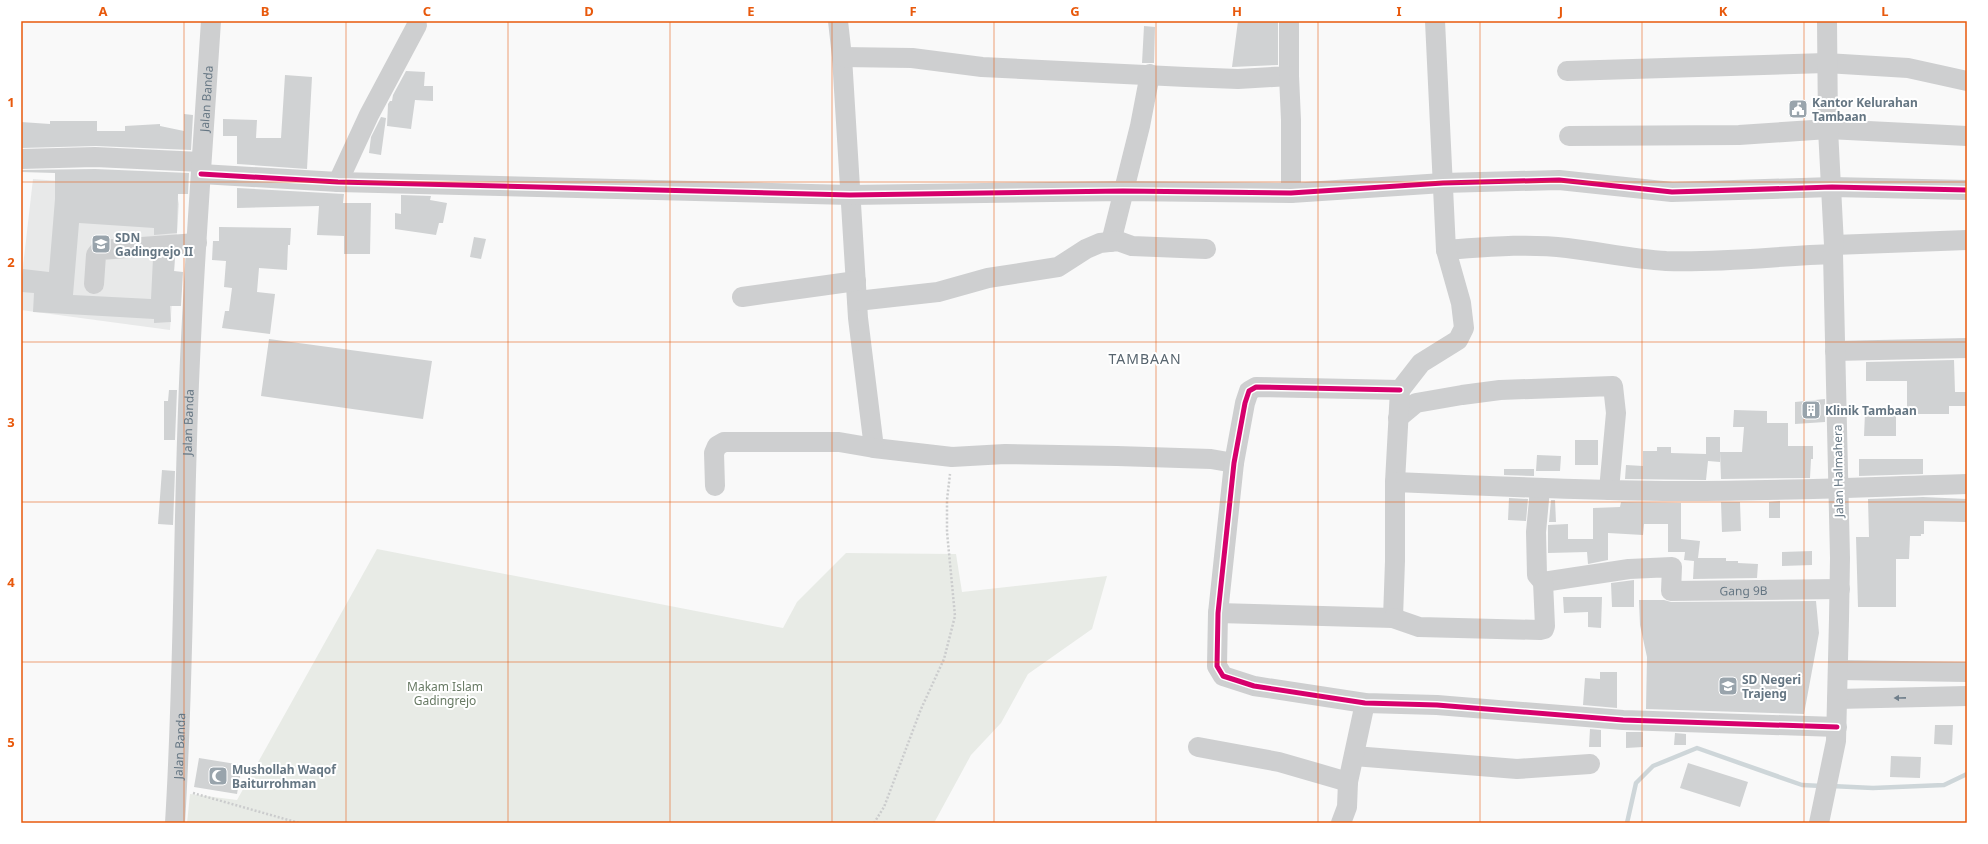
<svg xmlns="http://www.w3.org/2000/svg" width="1988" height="844" viewBox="0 0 1988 844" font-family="'Noto Sans',sans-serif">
	<rect width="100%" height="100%" fill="#f9f9f9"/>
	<!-- built -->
	<path fill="#e8e9e9" d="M33 179 176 190 179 204 170 330 21 310V284Z"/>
	<!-- green -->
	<path fill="#e8ebe6" d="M377 549 783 628 797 602 846 553 956 554 962 592 1107 576 1092 629 1028 674 1001 723 971 755 934 823H187L190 794 237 800Z"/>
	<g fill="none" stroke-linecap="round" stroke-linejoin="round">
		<!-- stream -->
		<path stroke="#ced6d9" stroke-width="4.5" d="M1831 786 1873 788 1944 785 1967 774
			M1627 823 1636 783 1653 766 1697 748 1802 785 1822 786"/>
	</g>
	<!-- building -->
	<path fill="#d0d2d3" d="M1238 21H1278V65L1232 67Z
		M1144 26 1155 27 1154 63H1142Z
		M406 71 425 72 424 86H433V101L415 100 411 129 387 126 388 104 390 101H392L393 95Z
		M285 75 312 77 307 169 237 164V136H223V119L257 120 256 138H281Z
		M184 114 193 115 191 150 96 146 21 148V122L50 124V121H97V131H125V126L160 124V126L184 131Z
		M381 117 386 118 381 155 369 153 371 137Z
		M95 169 189 173 188 194H178L177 233 154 235V228L79 223 73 295 151 299 153 258 175 256 174 271 183 272 181 306H170L171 322 154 323V319L33 312 34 293 21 292 23 269 49 272 55 199V173L21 172V170Z
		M237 188 344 194 343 203H371L370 254H344V236L317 235 319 206 237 208Z
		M401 195 431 196 430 200 447 203 443 223H439L436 235 395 229V213L401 214Z
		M219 227 291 228 290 245H288L287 270 259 268 257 292 275 294 270 334 222 328 225 311H229L232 288 224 287 226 261 212 260 213 241H219Z
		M474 237 486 239 481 259 470 257Z
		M269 339 432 361 423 419 261 396Z
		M1954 360 1955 392H1967V406H1949V414H1907V381H1866V362Z
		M169 390H177L175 440H164V401H168Z
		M1825 399V422L1795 424V402Z
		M1734 410 1767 411V423H1788V446H1813V459H1811L1810 478 1721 479 1720 452H1742L1744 427H1733Z
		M1865 413H1896V436H1864Z
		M1706 437H1720V462L1708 461 1706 480 1625 479 1626 465 1643 466V451H1657V447H1671V453L1706 454Z
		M1575 440H1598V465H1575Z
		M1537 455 1561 456 1560 471H1536Z
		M1859 459H1923V474L1859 476Z
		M1504 469H1534V476L1504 475Z
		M162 470 175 471 173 525 158 524Z
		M1923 497 1967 499 1966 522 1924 521V534H1921V536H1910L1909 559H1896V607H1858L1856 537H1869L1868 499Z
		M1509 498 1528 499 1526 521 1508 520Z
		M1551 500H1555L1556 522H1549Z
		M1780 501V518H1769V502Z
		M1621 502 1681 503V539L1700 541 1698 558H1726V561H1738V563L1758 564 1757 578 1693 579 1694 561 1684 560 1685 552H1668V524H1644L1643 535 1608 533V560L1588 564 1587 552 1548 553V525L1568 524V539H1593V508L1620 507Z
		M1721 502H1740L1741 531 1722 532Z
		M1812 551V565L1782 566V552Z
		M1634 580V607H1612L1611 583Z
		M1563 597H1602L1601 628 1588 627V612L1564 613Z
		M1639 600H1664L1671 602 1816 601 1819 633 1804 714 1646 709 1647 657 1640 625Z
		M1600 672H1617V708L1583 705 1585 678 1600 679Z
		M1935 725H1953L1952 745 1934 744Z
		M1590 729 1601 730V747H1589Z
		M1626 732H1643V747L1626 748Z
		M1675 733 1686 734V745H1674Z
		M1891 756 1921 757 1920 778 1890 777Z
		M199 758 242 765 237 794 194 787Z
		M1688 763 1748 782 1740 807 1680 788Z"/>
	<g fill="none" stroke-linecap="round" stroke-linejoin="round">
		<!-- path -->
		<path stroke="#cbcccd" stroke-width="2.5" stroke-dasharray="2 2" stroke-linecap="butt" d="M193 793 299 823
			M874 823 884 807 921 709 944 659 955 616 947 532V500L950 474"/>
		<!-- minor -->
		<g stroke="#cecfd0" stroke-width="20">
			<path d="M838 21 842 57 858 318 874 448 952 457 1005 454 1117 456 1211 459 1234 463"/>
			<path d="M842 57 912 58 982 67 1186 77 1238 79 1289 76V21"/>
			<path d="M1567 71 1826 63 1908 68 1967 81"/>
			<path d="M1289 76 1291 120V193"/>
			<path d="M1569 136 1739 135 1828 129 1967 136"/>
			<path d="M21 159 95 157 201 162"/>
			<path d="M201 174 338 182 850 195 1123 191 1291 193 1443 183 1559 180 1672 192 1832 187 1967 190"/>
			<path d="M338 182 369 115 417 25"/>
			<path d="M1111 242 1140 126 1150 74"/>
			<path d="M1834 245 1967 240"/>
			<path d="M1446 250C1487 247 1527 243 1567 248 1601 252 1633 259 1666 261 1722 263 1777 256 1833 254"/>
			<path d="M94 284 96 255 100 250 197 243"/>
			<path d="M742 297 856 281"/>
			<path d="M857 301 938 292 988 278 1058 267 1086 249 1100 243 1118 241 1132 246 1206 249"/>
			<path d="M1835 351 1967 348"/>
			<path d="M1400 390 1256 387 1249 391 1245 403 1234 463 1218 613 1217 666 1223 676 1254 686 1365 703 1437 705 1623 720 1837 727"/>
			<path d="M1398 418 1416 403 1462 395 1500 390 1613 386 1616 413 1609 490"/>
			<path d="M1395 482 1400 390 1421 363 1458 340 1464 328 1461 303 1446 250 1435 21"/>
			<path d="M715 486 714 453 717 446 724 442H839L874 448"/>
			<path id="s1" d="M1540 489 1536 532 1537 575 1543 582 1629 569 1672 567 1671 591 1840 589"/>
			<path d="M1218 613 1393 618 1395 561V482C1484 486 1574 490 1664 491 1765 492 1866 487 1967 484"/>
			<path d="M1393 618 1419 627 1540 630 1544 629 1545 626 1543 582"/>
			<path d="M1838 670 1967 672"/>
			<path d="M1837 699 1967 696"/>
			<path d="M1198 747 1279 762 1348 782"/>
			<path d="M1354 756 1517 769 1590 764"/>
			<path id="s2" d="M175 823C183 695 183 568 187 440 191 300 202 160 211 21"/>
			<path d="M1341 823 1347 807 1348 782 1365 703"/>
			<path d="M1819 823 1836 741 1839 619 1840 558 1833 254 1834 245 1828 129 1827 21"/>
		</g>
		<defs>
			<path id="cycleway" d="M201 174 338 182 850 195 1123 191 1291 193 1443 183 1559 180 1672 192 1832 187 1967 190
				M1400 390 1256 387 1249 391 1245 403 1234 463 1218 613 1217 666 1223 676 1254 686 1365 703 1437 705 1623 720 1837 727"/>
		</defs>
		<!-- cycleway casing -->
		<use href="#cycleway" stroke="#fff" stroke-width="8"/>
		<!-- cycleway -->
		<use href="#cycleway" stroke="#d6006c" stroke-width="5"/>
	</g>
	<!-- one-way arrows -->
	<defs><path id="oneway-solid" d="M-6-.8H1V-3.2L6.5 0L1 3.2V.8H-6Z"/></defs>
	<use fill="#707f8b" href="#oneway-solid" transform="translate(1900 698) rotate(179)"/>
	<!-- grid -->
	<path fill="none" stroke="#e8590c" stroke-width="1" stroke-opacity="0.55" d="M184 21V823M346 21V823M508 21V823M670 21V823M832 21V823M994 21V823M1156 21V823M1318 21V823M1480 21V823M1642 21V823M1804 21V823M21 182H1967M21 342H1967M21 502H1967M21 662H1967"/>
	<!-- icons -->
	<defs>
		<symbol id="civic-square" viewBox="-11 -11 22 22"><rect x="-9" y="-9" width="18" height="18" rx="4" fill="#99a4ac" stroke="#fff"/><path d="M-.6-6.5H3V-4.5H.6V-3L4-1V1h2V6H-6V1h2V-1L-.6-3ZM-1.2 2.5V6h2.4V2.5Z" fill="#fff"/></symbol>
		<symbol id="school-square" viewBox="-11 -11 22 22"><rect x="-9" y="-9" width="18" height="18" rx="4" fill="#99a4ac" stroke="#fff"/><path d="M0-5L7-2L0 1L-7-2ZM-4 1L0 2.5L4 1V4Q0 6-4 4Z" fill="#fff"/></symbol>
		<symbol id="building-square" viewBox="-11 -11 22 22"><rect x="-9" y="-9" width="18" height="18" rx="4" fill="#99a4ac" stroke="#fff"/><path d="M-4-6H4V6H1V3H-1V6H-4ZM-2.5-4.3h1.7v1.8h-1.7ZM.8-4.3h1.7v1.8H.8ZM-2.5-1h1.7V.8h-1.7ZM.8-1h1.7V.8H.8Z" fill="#fff"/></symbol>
		<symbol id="mosque-square" viewBox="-11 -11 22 22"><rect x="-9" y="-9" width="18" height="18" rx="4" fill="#99a4ac" stroke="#fff"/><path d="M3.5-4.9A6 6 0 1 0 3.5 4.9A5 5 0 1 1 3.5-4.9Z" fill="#fff"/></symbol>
	</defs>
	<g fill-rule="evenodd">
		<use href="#civic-square" x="1787" y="98" width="22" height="22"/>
		<use href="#school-square" x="90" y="233" width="22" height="22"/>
		<use href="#building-square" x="1800" y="399" width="22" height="22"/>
		<use href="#school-square" x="1717" y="675" width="22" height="22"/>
		<use href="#mosque-square" x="207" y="765" width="22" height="22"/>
	</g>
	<g text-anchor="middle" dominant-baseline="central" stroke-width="4" stroke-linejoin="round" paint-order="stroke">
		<!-- street labels -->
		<g font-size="12" fill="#657683" stroke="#fff">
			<text stroke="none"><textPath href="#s2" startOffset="725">Jalan Banda</textPath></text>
			<text stroke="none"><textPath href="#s2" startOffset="401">Jalan Banda</textPath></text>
			<text transform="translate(1838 471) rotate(-91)">Jalan Halmahera</text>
			<text stroke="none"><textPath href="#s1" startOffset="322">Gang 9B</textPath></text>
			<text stroke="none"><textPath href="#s2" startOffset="77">Jalan Banda</textPath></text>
		</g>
		<!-- poi labels -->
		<g font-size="12" font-weight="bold" fill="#657683" stroke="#fff" text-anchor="start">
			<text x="1812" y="102">Kantor Kelurahan<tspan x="1812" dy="14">Tambaan</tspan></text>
			<text x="115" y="237">SDN<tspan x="115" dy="14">Gadingrejo II</tspan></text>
			<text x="1825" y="410">Klinik Tambaan</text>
			<text x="1742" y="679">SD Negeri<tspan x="1742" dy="14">Trajeng</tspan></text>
			<text x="232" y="769">Mushollah Waqof<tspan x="232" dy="14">Baiturrohman</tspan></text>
		</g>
		<!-- park labels -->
		<g font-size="12" fill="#687a64" stroke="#fff">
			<text x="445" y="686">Makam Islam<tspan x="445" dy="14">Gadingrejo</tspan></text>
		</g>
		<!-- quarter labels -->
		<g font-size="14" letter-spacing="1" fill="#57646e" stroke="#fff">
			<text x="1145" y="358">TAMBAAN</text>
		</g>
	</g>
	<!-- border -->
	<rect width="1988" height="844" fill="none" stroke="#ffffff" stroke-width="44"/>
	<rect x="22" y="22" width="1944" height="800" fill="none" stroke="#e8590c" stroke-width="1.5"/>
	<g font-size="13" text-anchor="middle" font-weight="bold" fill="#e8590c">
		<text x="103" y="16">A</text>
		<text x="265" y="16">B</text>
		<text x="427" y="16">C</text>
		<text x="589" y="16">D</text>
		<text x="751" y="16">E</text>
		<text x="913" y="16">F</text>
		<text x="1075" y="16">G</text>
		<text x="1237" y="16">H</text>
		<text x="1399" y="16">I</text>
		<text x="1561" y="16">J</text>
		<text x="1723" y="16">K</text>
		<text x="1885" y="16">L</text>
		<text x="11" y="107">1</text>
		<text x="11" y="267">2</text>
		<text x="11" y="427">3</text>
		<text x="11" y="587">4</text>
		<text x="11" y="747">5</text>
	</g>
</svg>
